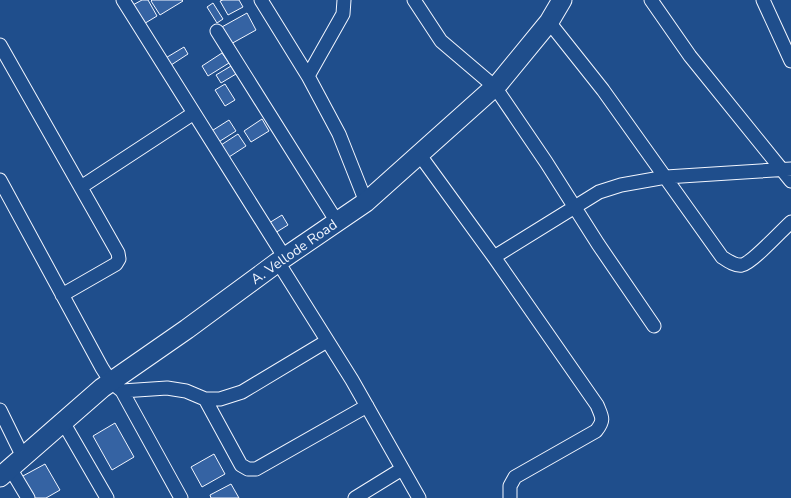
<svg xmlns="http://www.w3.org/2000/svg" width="791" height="498" viewBox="0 0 791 498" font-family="'Nunito Sans',sans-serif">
	<rect width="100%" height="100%" fill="#1f4e8c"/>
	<!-- building -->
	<path fill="#3563a3" stroke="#f2f6ff" d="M142 0H148L157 16 142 25 131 6Z
		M152 0H182L183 1 160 15 151 1Z
		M223 0H239L243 7 228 15 220 1Z
		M213 3 223 19 217 23 207 7Z
		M247 13 256 30 229 45 220 28Z
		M184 47 188 54 168 67 164 59Z
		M222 53 229 63 208 76 202 66Z
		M231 66 236 74 221 83 216 75Z
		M225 84 235 100 225 106 215 90Z
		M262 119 269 131 251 142 244 131Z
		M229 120 236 131 217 143 210 132Z
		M238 134 246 146 229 157 221 145Z
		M282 215 288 225 275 233 269 223Z
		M115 423 134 457 112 470 93 436Z
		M214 454 225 474 202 487 191 467Z
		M45 464 60 490 46 498H33L21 477Z
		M231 484 239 498H211L210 495Z"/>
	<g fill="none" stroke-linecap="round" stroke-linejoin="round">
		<defs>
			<path id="street" d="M123 0 285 258
				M261 0 308 76 339 134 366 202
				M414 0 441 41 495 87 546 162 598 244 654 326
				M651 0 690 56 791 181
				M763 0 791 61
				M549 22 603 90 722 257C728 261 735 266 742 265 752 263 782 230 791 222
				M217 31 337 222
				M0 45 118 253 119 259 116 264 62 295
				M308 76 343 14 344 0
				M419 154 494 257 597 405C602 417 605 420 596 431L515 477 510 486V498
				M0 180 102 368 111 382 122 391 167 388 186 391 205 399H220L242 392 327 341
				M81 187 194 113
				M494 257 599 192 621 185 666 177 791 169
				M278 262 352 380 419 498
				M122 391 181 498
				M205 399 241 465 248 469H256L367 406
				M0 410 23 457
				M63 422 107 498
				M10 468 28 498
				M355 498 402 469"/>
			<path id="secondary" d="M0 477 102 388 187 329 278 262 366 202 499 83 549 22 562 0"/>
		</defs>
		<!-- street casing -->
		<use href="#street" stroke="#f2f6ff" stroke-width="15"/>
		<!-- secondary casing -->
		<use href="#secondary" stroke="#f2f6ff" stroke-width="21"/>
		<!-- street -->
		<use href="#street" stroke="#1f4e8c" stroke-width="13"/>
		<!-- secondary -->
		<use href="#secondary" stroke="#1f4e8c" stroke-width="19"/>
	</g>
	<g text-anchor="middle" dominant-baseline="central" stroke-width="3" stroke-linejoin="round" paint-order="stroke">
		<!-- street labels -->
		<g font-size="14" fill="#f2f6ff" stroke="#1f4e8c">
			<text transform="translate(294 252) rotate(-35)">A. Vellode Road</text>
		</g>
	</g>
</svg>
